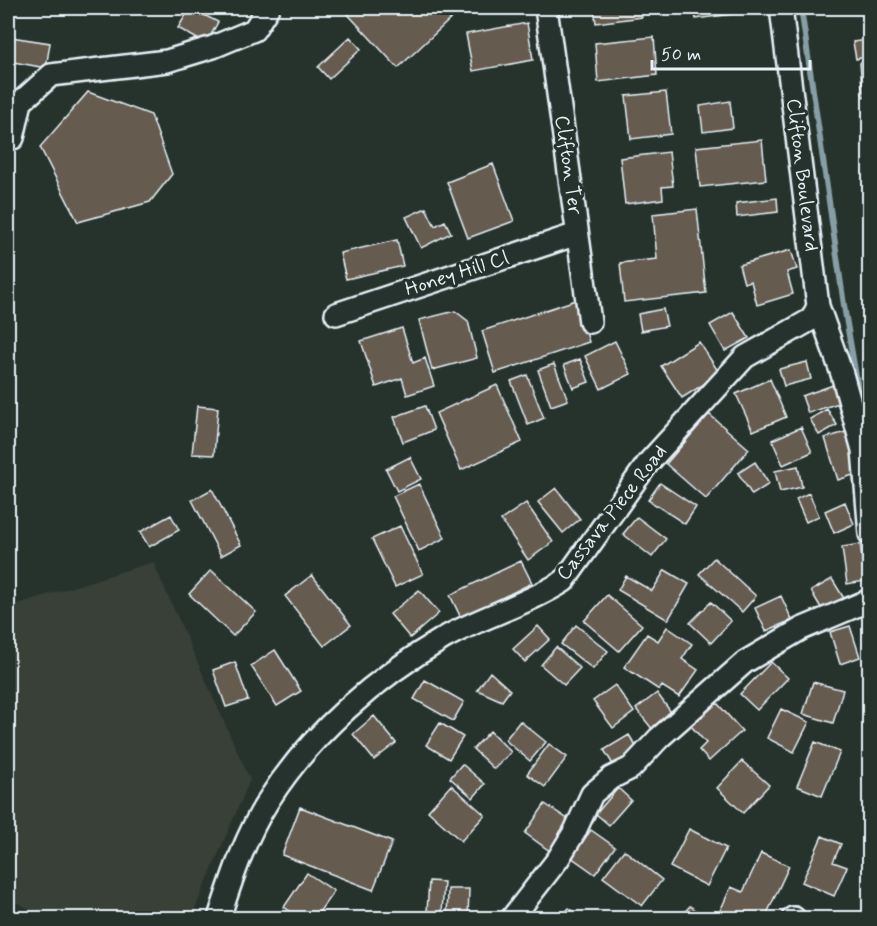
<svg xmlns="http://www.w3.org/2000/svg" width="877" height="926" viewBox="0 0 877 926" font-family="Mynerve,sans-serif">
	<rect width="100%" height="100%" fill="#26332d"/>
	<filter id="ink" filterUnits="userSpaceOnUse"><feTurbulence type="fractalNoise" baseFrequency=".0167" numOctaves="2"/><feDisplacementMap in="SourceGraphic" scale="12" xChannelSelector="R" yChannelSelector="G"/><feConvolveMatrix kernelMatrix="1 2 1 2 8 2 1 2 1" color-interpolation-filters="sRGB"/></filter>
	<g filter="url(#ink)">
		<!-- built -->
		<path fill="#393f37" d="M153 562 250 780 191 918H47L8 898V607Z"/>
		<g fill="none" stroke-linecap="round" stroke-linejoin="round">
			<!-- stream -->
			<path stroke="#879fa4" stroke-width="6" d="M801 8 845 312 861 406"/>
		</g>
		<!-- building -->
		<path fill="#655b4f" stroke="#e8f1f8" stroke-width="1.5" d="M190 8 218 22 206 44 178 28Z
			M342 8H454L458 12 398 68Z
			M594 8H640L642 17 596 23Z
			M694 8H739L740 13 696 19Z
			M527 23 533 60 473 71 466 34Z
			M11 37 50 43 46 68 8 61Z
			M350 37 361 49 329 79 318 67Z
			M654 37 657 75 598 82 595 43Z
			M868 40 870 56 856 59 853 42Z
			M870 61V96L863 97 860 63Z
			M88 92 151 115 172 174 150 202 78 222 40 147Z
			M666 92 671 134 631 139 626 96Z
			M730 101 733 128 703 132 700 106Z
			M762 140 766 180 700 187 696 147Z
			M669 152 673 186 662 187 663 199 625 204 620 158Z
			M493 164 514 221 468 238 447 182Z
			M777 198 778 212 737 217 736 203Z
			M426 208 435 226 445 221 451 233 421 248 406 217Z
			M697 209 706 293 624 302 620 263 657 259 653 214Z
			M397 240 403 266 346 279 340 253Z
			M791 250 797 269 787 272 793 294 757 305 751 281 744 283 739 265Z
			M576 300 589 342 495 373 482 331Z
			M663 309 667 326 641 331 638 314Z
			M455 311 468 321 477 358 432 370 419 320Z
			M733 312 749 338 725 351 710 325Z
			M402 328 413 363 425 358 434 386 407 395 402 378 376 387 361 341Z
			M615 341 631 374 601 389 585 356Z
			M699 342 720 374 682 398 661 366Z
			M580 359 589 382 573 388 564 365Z
			M807 362 811 379 784 386 779 369Z
			M554 364 568 400 551 406 538 370Z
			M527 375 544 418 528 425 511 381Z
			M770 379 786 417 753 431 736 394Z
			M836 384 842 402 808 413 802 396Z
			M497 385 522 442 461 470 436 413Z
			M197 406 218 408 214 455 192 454Z
			M425 406 434 430 403 442 394 417Z
			M827 409 837 425 819 435 810 419Z
			M709 414 749 449 706 499 666 464Z
			M801 427 812 452 783 465 772 440Z
			M846 432 859 473 838 480 825 438Z
			M410 457 421 479 397 491 386 469Z
			M755 462 769 484 752 495 738 473Z
			M798 466 802 487 780 492 775 471Z
			M660 483 696 507 685 524 648 500Z
			M419 484 445 538 419 551 393 496Z
			M556 488 580 519 563 533 538 502Z
			M212 489 241 545 221 556 192 500Z
			M809 493 819 516 806 522 796 499Z
			M845 502 854 524 834 533 825 511Z
			M526 503 553 542 528 560 501 520Z
			M171 515 179 530 149 547 140 532Z
			M637 517 666 539 652 557 623 534Z
			M400 526 423 574 395 587 372 539Z
			M860 544 865 581 847 584 842 547Z
			M714 558 756 596 742 612 699 574Z
			M521 561 532 583 461 618 450 595Z
			M211 570 256 612 233 636 189 594Z
			M665 570 689 584 668 620 618 590 626 576 652 591Z
			M312 575 351 625 324 646 285 596Z
			M832 579 845 600 824 613 811 591Z
			M419 590 439 613 410 638 390 614Z
			M607 595 642 625 619 651 584 621Z
			M781 596 792 620 766 631 755 608Z
			M711 602 731 621 711 643 690 623Z
			M576 625 608 651 593 669 561 644Z
			M538 626 550 639 525 662 513 649Z
			M850 626 860 657 840 664 830 632Z
			M667 627 692 644 682 659 698 670 679 697 662 686 659 690 624 667 647 634 658 641Z
			M556 647 580 668 564 685 541 665Z
			M275 650 301 691 277 706 251 666Z
			M235 662 248 700 226 707 213 670Z
			M771 662 788 678 757 710 740 694Z
			M490 672 510 690 502 701 477 690Z
			M425 680 464 702 453 721 414 699Z
			M813 682 843 690 833 723 803 714Z
			M615 685 634 712 613 728 593 701Z
			M657 693 673 715 653 730 636 709Z
			M717 703 742 731 709 761 699 750 706 743 691 726Z
			M781 709 809 722 794 752 767 738Z
			M374 716 396 743 374 760 353 734Z
			M520 721 546 742 530 761 505 740Z
			M440 723 463 737 449 759 426 745Z
			M490 731 511 752 494 769 473 749Z
			M629 735 639 751 614 766 604 750Z
			M815 742 840 752 822 796 797 786Z
			M549 744 567 757 545 787 527 774Z
			M742 761 769 785 743 813 717 788Z
			M462 764 485 784 473 798 450 778Z
			M451 785 485 815 461 841 428 811Z
			M618 788 631 800 609 825 596 814Z
			M545 804 572 822 551 852 525 833Z
			M300 807 392 842 373 890 282 855Z
			M689 829 726 848 707 886 670 867Z
			M591 830 615 847 595 874 571 857Z
			M822 836 841 844 833 862 847 867 834 896 802 882Z
			M624 850 662 880 642 906 603 877Z
			M761 853 789 866 765 918H736L720 911 731 887 743 892Z
			M307 873 334 891 315 918H300L284 907Z
			M429 881 444 882 442 913 427 912Z
			M448 889H469L468 918H447Z
			M690 906 706 918H679Z
			M569 908 582 918H560Z"/>
		<g fill="none" stroke-linecap="round" stroke-linejoin="round">
			<defs>
				<path id="street" d="M546 8 590 322
					M781 8 818 306 842 374 863 450 870 534
					M8 138H13L21 102 51 75 167 61 213 47 254 30 268 8
					M336 314 577 234
					M219 918C232 878 245 837 268 801 310 734 377 677 444 638 483 616 526 605 564 581L648 463 745 357 812 319 818 306
					M512 918 558 859 575 831 592 794 611 778 631 768 659 738 745 662 801 629 870 600
					M793 918H794"/>
			</defs>
			<!-- street casing -->
			<use href="#street" stroke="#e8f1f8" stroke-width="26"/>
			<!-- street -->
			<use href="#street" stroke="#26332d" stroke-width="21"/>
		</g>
	</g>
	<g text-anchor="middle" dominant-baseline="central" stroke-width="6" stroke-linejoin="round" paint-order="stroke">
		<!-- street labels -->
		<g font-size="20" fill="#e8f1f8" stroke="#26332d">
			<text transform="translate(568 165) rotate(82)">Clifton Ter</text>
			<text transform="translate(802 175) rotate(83)">Clifton Boulevard</text>
			<text transform="translate(457 274) rotate(-18)">Honey Hill Cl</text>
			<text transform="translate(612 513) rotate(-52)">Cassava Piece Road</text>
		</g>
	</g>
	<!-- margin -->
	<rect width="877" height="926" fill="none" stroke="#26332d" stroke-width="30"/>
	<rect x="15" y="15" width="847" height="896" fill="none" stroke="#e8f1f8" stroke-width="2" filter="url(#ink)"/>
	<!-- scale -->
	<path d="M652 60v9h158v-9" fill="none" stroke="#e8f1f8" stroke-width="3"/>
	<text x="661" y="60" font-size="18" fill="#e8f1f8" stroke="#26332d" stroke-width="4.5" paint-order="stroke">50 m</text>
</svg>
